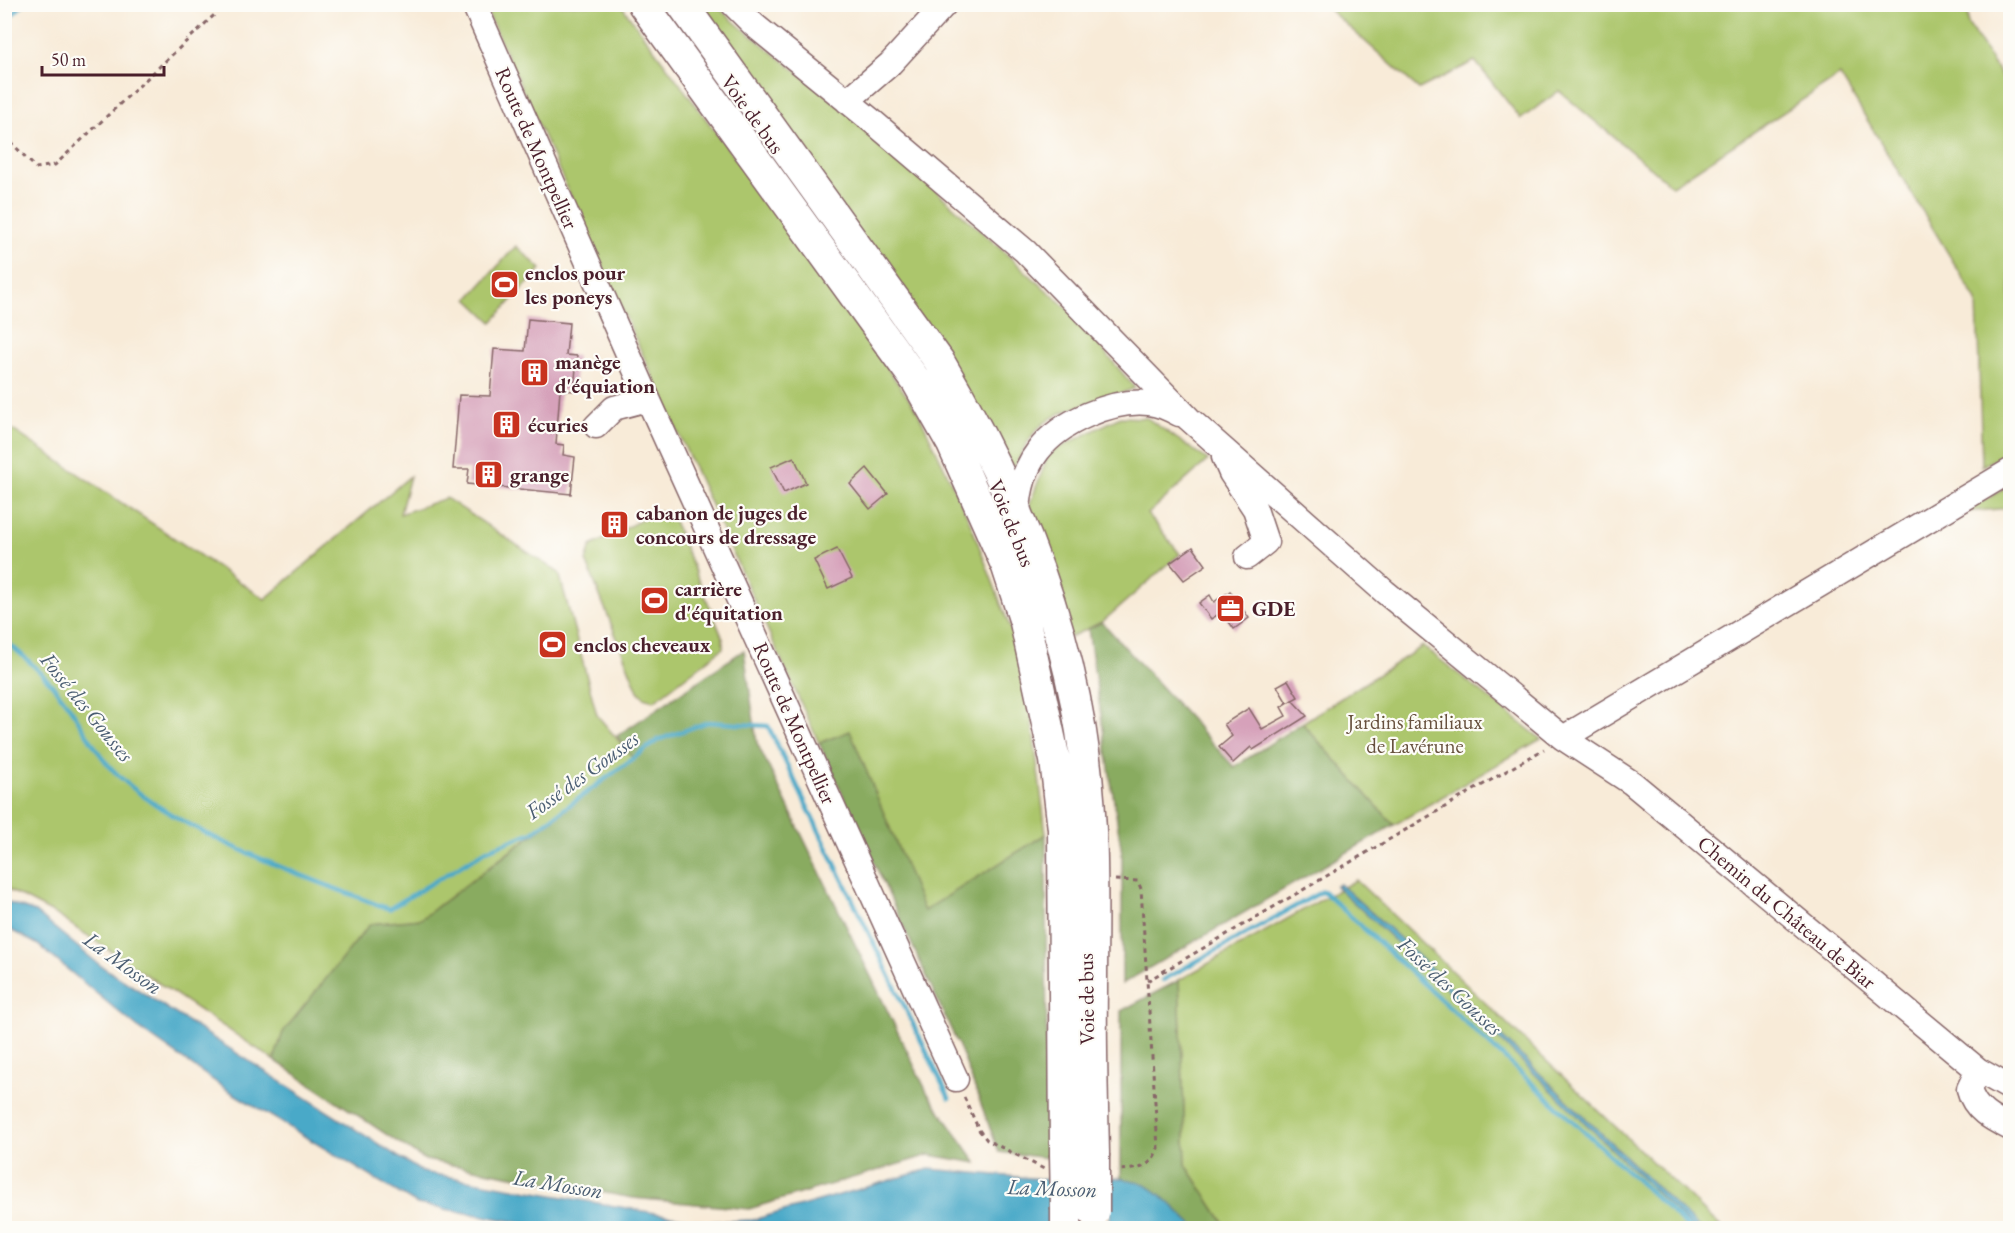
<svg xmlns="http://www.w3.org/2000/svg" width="2015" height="1233" viewBox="0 0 2015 1233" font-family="'EB Garamond',serif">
	<rect width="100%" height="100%" fill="#fdfcf7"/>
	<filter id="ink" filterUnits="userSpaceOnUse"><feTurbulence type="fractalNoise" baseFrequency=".0167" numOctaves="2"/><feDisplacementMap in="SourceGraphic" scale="12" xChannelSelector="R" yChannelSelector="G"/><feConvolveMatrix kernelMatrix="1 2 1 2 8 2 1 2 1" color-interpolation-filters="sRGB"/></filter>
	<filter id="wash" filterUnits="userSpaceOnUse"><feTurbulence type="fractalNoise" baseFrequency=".008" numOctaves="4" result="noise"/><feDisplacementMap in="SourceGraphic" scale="24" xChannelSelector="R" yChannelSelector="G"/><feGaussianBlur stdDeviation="1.35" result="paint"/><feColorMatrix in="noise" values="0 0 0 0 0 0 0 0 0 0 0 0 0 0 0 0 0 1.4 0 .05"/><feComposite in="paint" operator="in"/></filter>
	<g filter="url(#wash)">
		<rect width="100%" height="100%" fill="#f8ebd8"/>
		<!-- green -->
		<path fill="#acc66c" stroke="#7b724c" stroke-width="1.5" d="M1323 4 1968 5V24L2010 89V451L1982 466 1977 301 1840 75 1672 186 1559 91 1521 119 1475 61 1419 89Z
			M484 5H621L788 229 917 410 970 522 1025 667 1046 834 924 912 850 732 819 743Z
			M699 5H715L738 25 847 111 1071 312 1135 388C1104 402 1051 406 1031 437 1024 447 1019 459 1013 470Z
			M516 246 541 269 492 322 468 299Z
			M1120 417 1147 418 1208 460 1148 514 1180 554 1102 622 1068 638 1029 506 1049 453Z
			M4 424 265 599 410 476 400 514 446 498 559 573 597 715 633 758 421 919 370 924 274 1060 55 914 5 888Z
			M2010 485V508L1965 512Z
			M658 511 671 514 723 639V648L654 701 644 697 638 691 586 561 591 546Z
			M1423 646 1541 739 1394 825 1302 723Z
			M1356 880 1722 1228H1227L1186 1165 1179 980Z"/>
		<!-- forest -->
		<path fill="#89ab60" stroke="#6a6546" stroke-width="1.5" d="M1102 622 1234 767 1302 723 1394 825 1122 984V854L1088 629Z
			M744 650 757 743 928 1094 977 1163 929 1155 749 1209 633 1198 425 1160 274 1060 283 1032 370 924 421 919 633 759 617 736Z
			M850 731 924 911 1046 834 1047 1158 999 1152 961 1051 819 743Z
			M1179 980 1186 1165 1227 1228H1121V1011Z"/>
		<!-- water -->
		<path fill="#49a9c8" stroke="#4a647a" stroke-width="1.5" d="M1340 884 1403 941 1699 1228H1693L1469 1010 1336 886Z
			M4 901 35 912 101 966 422 1172 706 1222 753 1220 929 1169 1053 1180V1228H922L888 1222 870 1228H551L417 1204 226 1089 137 1027 37 944 5 927Z
			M1110 1178C1153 1177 1167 1203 1196 1228H1110Z"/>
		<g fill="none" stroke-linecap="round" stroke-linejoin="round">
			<!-- stream -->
			<path stroke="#49a9c8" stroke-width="4.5" d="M4 23 23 4
				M4 640C28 659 50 680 68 705 83 726 95 751 112 769 170 831 309 878 389 909L487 850 533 832 658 740 708 722 768 726 949 1098
				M1163 980 1323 891 1689 1228"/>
		</g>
		<g id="blocks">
			<!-- building -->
			<path fill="#d6a1ba" d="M528 319 569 323 566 355 577 356 574 391 560 390 556 444 564 445 563 455 575 457 571 494 467 484 469 469H453L459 395 490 396 494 349 525 351Z
				M794 457 806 483 784 493 771 467Z
				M867 468 888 494 870 509 850 484Z
				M1193 547 1206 565 1184 580 1170 563Z
				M837 549 852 578 828 589 814 560Z
				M1230 591 1249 618 1234 629 1222 612 1211 619 1199 603 1210 595 1214 602Z
				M1288 680 1298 697 1287 703 1277 686Z
				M1292 700 1307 716 1253 750 1251 747 1233 763 1219 747 1232 736 1224 724 1249 708 1262 729 1286 716 1281 707Z"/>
		</g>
	</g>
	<g filter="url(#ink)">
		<use href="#blocks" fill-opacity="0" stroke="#876668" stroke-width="1.5"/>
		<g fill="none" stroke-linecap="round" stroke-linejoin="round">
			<defs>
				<path id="minor" d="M474 4 648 399 956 1079
					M733 4 754 25 872 121 1025 251 1189 419 1385 592 1563 738 2010 471
					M847 101 890 64 945 4
					M596 426 614 408 648 399
					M1224 457 1231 473 1255 509 1266 542 1247 557
					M1018 512C1019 490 1024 469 1038 451 1060 422 1112 399 1149 403 1160 404 1170 409 1179 414
					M1563 738 1632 783 1978 1070 2010 1088
					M1978 1070 1969 1089C1974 1110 1992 1119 2010 1128"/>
				<path id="major" d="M643 4 917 382 952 444 1007 567 1025 622 1055 760 1063 829 1065 1154
					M682 4 939 361C1012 484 1067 616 1085 759 1095 836 1092 913 1092 990 1091 1045 1093 1099 1094 1154
					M1066 1228V1210"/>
			</defs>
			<!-- minor casing -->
			<use href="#minor" stroke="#876668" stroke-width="27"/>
			<!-- major casing -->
			<use href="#major" stroke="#876668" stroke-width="33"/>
			<!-- path -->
			<path stroke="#876668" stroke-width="3" stroke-dasharray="4.5 4.5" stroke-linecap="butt" d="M4 135 36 168 55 165 226 4
				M1115 880 1138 881 1141 889 1158 1148C1150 1170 1138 1169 1117 1170
				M1147 981 1544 749
				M964 1097 979 1130 987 1140 1044 1169"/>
			<!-- minor -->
			<use href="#minor" stroke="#fff" stroke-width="24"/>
			<!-- major -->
			<use href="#major" stroke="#fff" stroke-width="30"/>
			<defs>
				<path id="major-bridge" d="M1065 1154 1066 1210
					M1094 1212V1154"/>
			</defs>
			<!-- major-bridge casing -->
			<use href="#major-bridge" stroke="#876668" stroke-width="33" stroke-linecap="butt"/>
			<!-- major-bridge -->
			<use href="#major-bridge" stroke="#fff" stroke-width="30"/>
		</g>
	</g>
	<!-- icons -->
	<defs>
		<symbol id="stadium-square" viewBox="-11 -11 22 22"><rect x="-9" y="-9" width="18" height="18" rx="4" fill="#c8321e" stroke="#fdfcf7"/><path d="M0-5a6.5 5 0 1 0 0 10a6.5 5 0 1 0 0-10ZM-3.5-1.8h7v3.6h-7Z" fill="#fff"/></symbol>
		<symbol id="building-square" viewBox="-11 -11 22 22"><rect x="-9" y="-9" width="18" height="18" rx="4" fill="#c8321e" stroke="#fdfcf7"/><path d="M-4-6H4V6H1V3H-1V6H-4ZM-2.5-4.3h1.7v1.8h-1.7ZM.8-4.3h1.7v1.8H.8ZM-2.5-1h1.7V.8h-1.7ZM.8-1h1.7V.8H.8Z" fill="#fff"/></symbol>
		<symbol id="office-square" viewBox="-11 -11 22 22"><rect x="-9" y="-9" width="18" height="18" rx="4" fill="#c8321e" stroke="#fdfcf7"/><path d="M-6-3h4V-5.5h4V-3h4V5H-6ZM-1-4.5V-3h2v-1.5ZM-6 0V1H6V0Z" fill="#fff"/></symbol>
	</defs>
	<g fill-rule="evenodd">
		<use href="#stadium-square" x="488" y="268" width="33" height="33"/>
		<use href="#building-square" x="518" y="356" width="33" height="33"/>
		<use href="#building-square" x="490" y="408" width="33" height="33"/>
		<use href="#building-square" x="472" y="458" width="33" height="33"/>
		<use href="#building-square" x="598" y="508" width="33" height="33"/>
		<use href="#stadium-square" x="638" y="584" width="33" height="33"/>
		<use href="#office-square" x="1214" y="592" width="33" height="33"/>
		<use href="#stadium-square" x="536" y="628" width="33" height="33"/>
	</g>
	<g text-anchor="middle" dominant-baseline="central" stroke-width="4.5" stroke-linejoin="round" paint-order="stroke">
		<!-- street labels -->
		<g font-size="21" fill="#4a1f2b" stroke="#fdfcf7">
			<text transform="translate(753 114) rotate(54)">Voie de bus</text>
			<text transform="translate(537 148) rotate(66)">Route de Montpellier</text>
			<text transform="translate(1012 523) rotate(68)">Voie de bus</text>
			<text transform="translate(795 723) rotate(66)">Route de Montpellier</text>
			<text transform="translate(1787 912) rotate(40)">Chemin du Château de Biar</text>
			<text transform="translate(1086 999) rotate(-91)">Voie de bus</text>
		</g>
		<!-- poi labels -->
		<g font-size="21" font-weight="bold" fill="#4a1f2b" stroke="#fdfcf7" text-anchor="start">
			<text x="525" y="272">enclos pour<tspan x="525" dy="24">les poneys</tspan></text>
			<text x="555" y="361">manège<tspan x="555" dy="24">d'équiation</tspan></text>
			<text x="528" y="424">écuries</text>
			<text x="510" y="474">grange</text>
			<text x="636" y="512">cabanon de juges de<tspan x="636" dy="24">concours de dressage</tspan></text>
			<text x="675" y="588">carrière<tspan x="675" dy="24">d'équitation</tspan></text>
			<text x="1252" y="608">GDE</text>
			<text x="574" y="644">enclos cheveaux</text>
		</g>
		<!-- park labels -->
		<g font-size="21" fill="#67513e" stroke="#fdfcf7">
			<text x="1415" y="721">Jardins familiaux<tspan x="1415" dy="24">de Lavérune</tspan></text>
		</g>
		<!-- water labels -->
		<g font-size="22" font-style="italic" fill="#4a5d72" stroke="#fdfcf7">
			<text transform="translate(87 707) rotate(51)">Fossé des Gousses</text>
			<text transform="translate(582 775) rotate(-36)">Fossé des Gousses</text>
			<text transform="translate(123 963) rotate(36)">La Mosson</text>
			<text transform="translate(1450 986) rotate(43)">Fossé des Gousses</text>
			<text transform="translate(558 1184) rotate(9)">La Mosson</text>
			<text transform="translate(1052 1188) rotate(2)">La Mosson</text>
		</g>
	</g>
	<!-- margin -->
	<rect width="2015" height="1233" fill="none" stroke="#fdfcf7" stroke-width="24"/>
	<!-- scale -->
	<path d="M42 66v9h122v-9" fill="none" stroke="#4a1f2b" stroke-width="3"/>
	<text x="51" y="66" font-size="18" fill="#4a1f2b" stroke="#fdfcf7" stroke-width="4.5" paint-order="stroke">50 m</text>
</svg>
